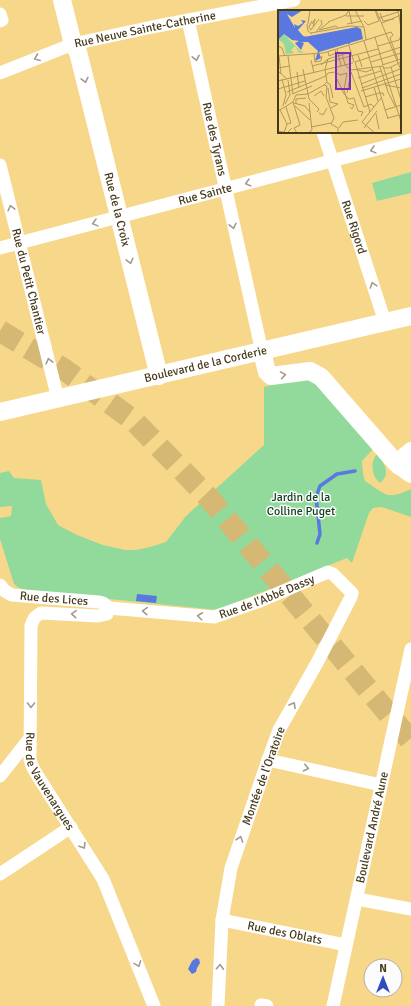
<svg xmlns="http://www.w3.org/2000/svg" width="411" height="1006" viewBox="0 0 411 1006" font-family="Signika,sans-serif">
	<rect width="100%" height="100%" fill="#f7d88a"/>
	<!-- green -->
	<path fill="#91da9c" d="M411 172V193L377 201 372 183Z
		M302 377 310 378 374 448 362 461 363 474 365 481C386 494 386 501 411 489V517L382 507 373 508 369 513 352 563 347 558 217 610 31 591 19 588 14 584 0 539V518L11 516 12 506 0 507V473L9 471 14 478 41 480 46 504 58 525 77 535 103 545 125 550H136L150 547 166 542 186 516 264 445V387Z
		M376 455H378C385 464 391 475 380 483 372 477 370 463 376 455Z"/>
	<!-- water -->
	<path fill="#5978e0" d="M137 594 157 596 156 603 136 601Z
		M196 958 199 959 200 963 197 968 196 972 192 974 188 969 192 961Z"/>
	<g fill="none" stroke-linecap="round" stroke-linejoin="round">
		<!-- stream -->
		<path stroke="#5978e0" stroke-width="3.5" d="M317 543 320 534 316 497 320 486 337 474 355 471"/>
		<!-- highway-tunnel -->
		<path stroke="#d4b874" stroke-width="22" stroke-dasharray="22 11" stroke-linecap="butt" d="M0 331 65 370 133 420 210 499 411 741"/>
		<!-- street -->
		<g stroke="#fff" stroke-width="13">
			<path d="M0 14 2 20 0 21"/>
			<path id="s1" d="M188 20 262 352"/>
			<path id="s2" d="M0 73 73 44 152 27 294 0"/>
			<path id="s3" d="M323 132 385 322"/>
			<path id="s4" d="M0 165 58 399"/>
			<path id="s5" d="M0 248 411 140"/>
			<path id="s6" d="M0 585 5 591 12 595 99 602 103 603 109 608"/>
			<path id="s7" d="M109 608 214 617 260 601 328 572 333 574 352 593 351 597 318 661 279 730 268 760 231 868 222 920 218 1006"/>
			<path id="s8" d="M109 608 107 614 98 616 41 613C35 616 33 619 31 626L30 760 33 768 39 778 103 879 154 1006"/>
			<path d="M268 760 381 785"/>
			<path d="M0 776 30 738"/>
			<path d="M0 874 71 827"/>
			<path d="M357 899 411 909"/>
			<path id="s9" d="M222 920 346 945"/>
			<path d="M261 1005 267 1006"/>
			<path id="s10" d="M333 1006 411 649"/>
		</g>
		<!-- secondary -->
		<g stroke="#fff" stroke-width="18">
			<path id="s11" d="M62 0 73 44 78 52 159 376"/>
			<path d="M262 352 267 372 271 376 310 371 321 377 396 463 411 474"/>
			<path id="s12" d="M0 412 411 316"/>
			<path d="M399 466 404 457 411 451"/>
		</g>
	</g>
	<!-- one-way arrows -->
	<defs><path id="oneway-chevron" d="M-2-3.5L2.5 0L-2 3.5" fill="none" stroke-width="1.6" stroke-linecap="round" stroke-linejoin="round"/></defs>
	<g stroke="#a39c8c">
		<use href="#oneway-chevron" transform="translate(37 58) rotate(158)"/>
		<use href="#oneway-chevron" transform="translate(196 58) rotate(78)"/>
		<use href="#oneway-chevron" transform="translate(85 80) rotate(76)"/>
		<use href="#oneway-chevron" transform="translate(373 150) rotate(165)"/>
		<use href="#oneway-chevron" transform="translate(248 183) rotate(165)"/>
		<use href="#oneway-chevron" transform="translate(11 208) rotate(-104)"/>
		<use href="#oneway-chevron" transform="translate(95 223) rotate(165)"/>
		<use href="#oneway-chevron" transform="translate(233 226) rotate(77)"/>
		<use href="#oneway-chevron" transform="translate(130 261) rotate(76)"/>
		<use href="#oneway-chevron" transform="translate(373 285) rotate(-108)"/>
		<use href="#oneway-chevron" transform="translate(49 361) rotate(-104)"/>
		<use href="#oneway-chevron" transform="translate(283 375) rotate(-9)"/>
		<use href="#oneway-chevron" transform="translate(145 611) rotate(-176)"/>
		<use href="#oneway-chevron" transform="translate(74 614) rotate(-176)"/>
		<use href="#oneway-chevron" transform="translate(200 616) rotate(-173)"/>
		<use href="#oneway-chevron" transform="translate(31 705) rotate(90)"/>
		<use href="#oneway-chevron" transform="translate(293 705) rotate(-61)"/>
		<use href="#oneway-chevron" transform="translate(306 768) rotate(13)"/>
		<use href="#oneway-chevron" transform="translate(240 839) rotate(-71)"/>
		<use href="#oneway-chevron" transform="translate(83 846) rotate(58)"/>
		<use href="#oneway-chevron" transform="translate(138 964) rotate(69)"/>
		<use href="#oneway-chevron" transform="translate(220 967) rotate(-87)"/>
	</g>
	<g text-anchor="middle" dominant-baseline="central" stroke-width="3" stroke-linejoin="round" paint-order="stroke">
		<!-- street labels -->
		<g font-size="12" fill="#473a1a" stroke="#fcfcfc">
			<text stroke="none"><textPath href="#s2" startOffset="152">Rue Neuve Sainte-Catherine</textPath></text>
			<text stroke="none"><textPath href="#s1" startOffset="122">Rue des Tyrans</textPath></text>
			<text stroke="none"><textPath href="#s5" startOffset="212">Rue Sainte</textPath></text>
			<text stroke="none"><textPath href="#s11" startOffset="217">Rue de la Croix</textPath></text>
			<text stroke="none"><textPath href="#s3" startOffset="100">Rue Rigord</textPath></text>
			<text stroke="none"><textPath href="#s4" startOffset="120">Rue du Petit Chantier</textPath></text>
			<text stroke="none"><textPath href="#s12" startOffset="211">Boulevard de la Corderie</textPath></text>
			<text stroke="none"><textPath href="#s7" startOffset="162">Rue de l'Abbé Dassy</textPath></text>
			<text stroke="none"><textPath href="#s6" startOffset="58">Rue des Lices</textPath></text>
			<text transform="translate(264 776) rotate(-70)">Montée de l'Oratoire</text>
			<text stroke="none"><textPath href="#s8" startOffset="250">Rue de Vauvenargues</textPath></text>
			<text stroke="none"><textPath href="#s10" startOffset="183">Boulevard André Aune</textPath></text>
			<text stroke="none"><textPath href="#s9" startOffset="64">Rue des Oblats</textPath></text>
		</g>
		<!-- park labels -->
		<g font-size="12" fill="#154220" stroke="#fcfcfc">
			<text x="301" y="497">Jardin de la<tspan x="301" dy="14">Colline Puget</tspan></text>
		</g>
	</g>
	<!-- overview -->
	<g transform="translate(278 10)">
		<rect width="123" height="123" fill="#f7d88a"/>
		<path d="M6 24 22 41 27 42 21 43 17 36 13 40 16 43 8 44 6 34 1 30Z" fill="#91da9c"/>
		<path d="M0 0H25L14 7 9 4 17 18 16 14 20 16 25 13 23 10 28 11 20 20 26 27 79 17 83 19 85 29 41 42 43 48 37 51 40 41 30 32H23L26 33 23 40 17 33 21 31 14 30 6 24 0 30Z" fill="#5978e0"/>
		<path fill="none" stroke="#5978e0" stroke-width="2" d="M0 9 9 0M0 12 10 14 21 26 32 29 81 24M1 13 9 15 22 27 33 30M0 14 8 16 21 29 32 31 80 25 82 20M68 19 71 34"/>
		<path fill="none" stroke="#b1995d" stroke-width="1" d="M77 0 86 17M98 0 123 60M120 0 123 18M71 1 74 14M102 3 105 11 116 9M68 6H86M101 8 120 2M34 11 31 17 33 20 41 9M86 11 90 15 101 11 97 0M50 12 68 5 71 0M104 13 123 5M29 14 30 21 34 24M30 14 32 0M34 14 37 9 35 17M69 14 84 11M86 17 88 30M41 20 58 16 60 18M41 20 51 12M38 22 44 14 43 10M33 23 72 16 86 17M97 27 105 55M88 30 113 22 115 25 112 28 120 50M86 31 110 109M0 36 4 38 7 46M71 36 76 52M100 36 121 30 123 26M59 39 63 56M50 42 51 46 58 43 57 40M64 43 67 55 75 53M36 44 37 52 43 51 44 46M80 45 84 57M0 46 45 43 88 30M1 46 3 64M10 46 15 84M33 50 36 63M77 52 92 102M77 52 123 37M93 52 123 43M43 55 50 49 73 42M104 55 123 49M34 56 100 39M102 57 110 82 117 96M113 57 123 90M0 58 12 56M106 58H111L123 52M25 59 31 89 41 99 39 102M80 60 88 62 95 59M0 61 9 69M19 62 21 78M73 62 86 97 93 94 96 97M69 63 66 80 70 93M48 66 50 63 57 62 62 65 69 63M80 68 103 61M4 69 8 85 5 96M59 69 66 84 71 89 76 88M0 71 67 55 73 60 105 56 121 105H123M49 72 46 75 49 76 48 87 56 108 53 114 60 118V123M49 73 47 59 50 49M49 73 52 74 55 88M83 74 122 59M107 75 123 78M96 77 100 91M50 78 52 92 60 94 53 98M84 78 123 64M0 79 27 71M83 81 123 69M9 82 48 66M69 83 73 62M14 84 34 76M36 86 43 81 46 86M87 87 101 83H105L106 86M76 88 80 101 85 102 83 106M15 92 22 115 16 118 19 123M16 93 27 96 32 102M18 93V89L28 88M70 93 76 95 74 99 72 97M7 94 12 85 10 70M17 96 32 110M2 100 9 114M107 100 123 95M0 101 15 92 18 85 30 84 46 75M41 103 45 105 49 98M98 104 101 119M110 108 121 105 123 112M33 117 53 113M61 118 65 112 80 110M86 118 99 101M0 121 9 123 14 118M6 123 9 114 13 113 8 97M30 123 34 120 31 93M97 123 84 112 103 88"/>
		<path fill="#7b2cbf" fill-opacity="0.15" stroke="#7b2cbf" stroke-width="2" d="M58 43H72V79H58Z"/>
		<rect width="123" height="123" fill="none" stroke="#473a1a" stroke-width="2"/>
	</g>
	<!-- north arrow -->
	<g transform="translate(383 978)"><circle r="19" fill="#fcfcfc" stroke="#b4aea2"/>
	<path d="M0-3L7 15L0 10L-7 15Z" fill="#324cbd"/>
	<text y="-6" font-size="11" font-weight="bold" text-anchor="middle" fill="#473a1a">N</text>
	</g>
</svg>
